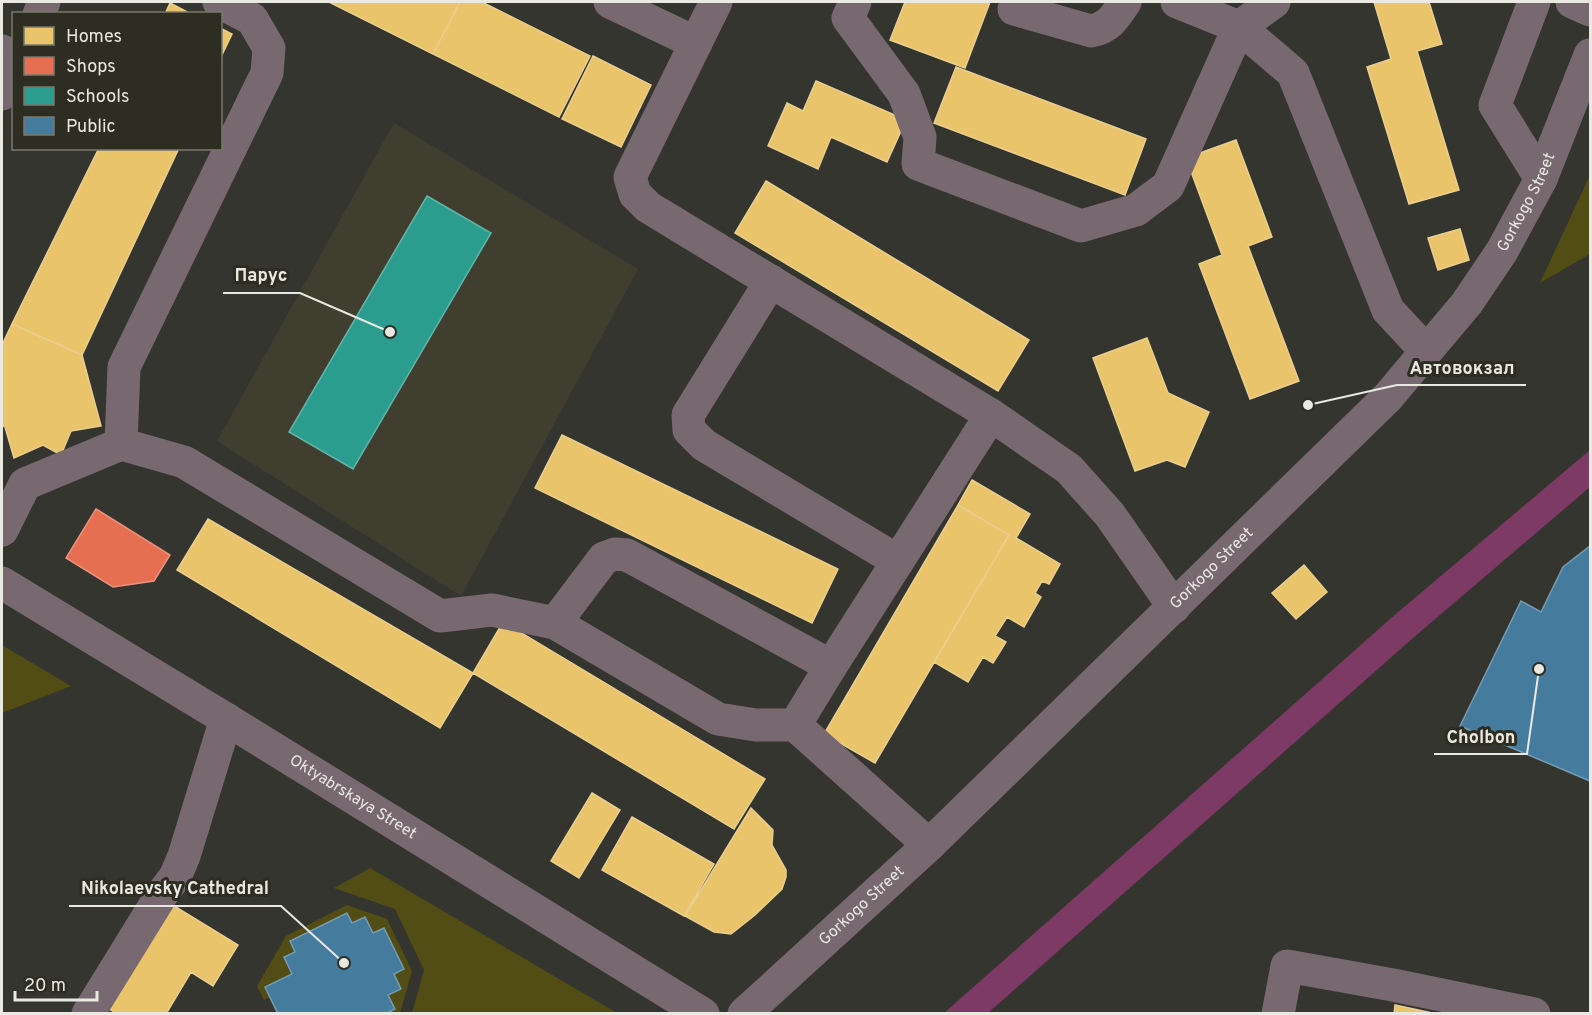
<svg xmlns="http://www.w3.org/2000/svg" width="1592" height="1015" viewBox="0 0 1592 1015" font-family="Overpass,sans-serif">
	<rect width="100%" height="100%" fill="#35352f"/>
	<!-- built -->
	<path fill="#403f2f" d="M394 123 638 269 461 596 217 441Z"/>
	<!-- green -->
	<path fill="#514d15" d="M1590 175V254L1540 283Z
		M2 645 71 686 2 713Z
		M370 868 617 1013H412L424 970 395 909 334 888Z
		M347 905 387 919 412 971 400 1013H385L388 995 401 989 394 974 404 969 384 928 373 933 365 917 352 923 347 913 290 941 295 952 284 957 292 974 265 987 270 997 264 1000 257 986 286 936Z"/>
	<!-- water -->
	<path fill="#7d3a65" d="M1590 450V487L1413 638 988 1013H944L1397 613Z"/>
	<!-- homes -->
	<path fill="#e9c46a" stroke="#e9cf8e" stroke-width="1.5" d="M329 2H460L433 54Z
		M460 2H482L590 56 559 117 433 54Z
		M905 2H990L965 68 890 40Z
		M1374 2H1429L1442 44 1417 51 1459 190 1409 204 1367 67 1391 59Z
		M170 3 191 14H165Z
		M220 28 232 34 220 59Z
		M593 56 651 85 621 147 562 119Z
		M956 67 1146 139 1125 195 934 123Z
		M816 81 906 120 887 162 831 137 818 169 768 146 787 103 803 111Z
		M1236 140 1272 237 1248 246 1299 381 1250 399 1199 264 1222 255 1186 158Z
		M99 148H179L82 355 12 324Z
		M766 181 1029 340 998 391 735 233Z
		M1460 229 1469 260 1438 270 1428 238Z
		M12 324 82 355 101 426 71 431 61 455 43 445 14 458 5 427 2 425V345Z
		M1147 338 1168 393 1209 412 1185 467 1167 460 1135 471 1093 358Z
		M562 435 838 569 812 623 535 488Z
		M972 480 1030 514 1016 538 1060 564 1049 584 1042 581 1035 593 1041 597 1024 627 1007 617 995 636 1006 642 993 663 983 657 968 682 934 662 1009 535 958 505Z
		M958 505 1009 535 875 763 824 734Z
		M208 519 473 673 440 728 177 570Z
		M1304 565 1327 592 1296 619 1272 593Z
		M503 622 765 779 734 829 473 673Z
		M592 793 620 810 579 878 551 861Z
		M751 808 773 830 772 845 786 870V877L782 889 755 915 731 934 714 932 685 916Z
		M632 817 714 864 684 916 602 870Z
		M166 901 238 945 213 986 191 972 166 1014H117L102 1004Z
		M1395 1005 1437 1014H1394Z"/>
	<!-- shops -->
	<path fill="#e76f51" stroke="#e8937c" stroke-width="1.5" d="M96 509 170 555 154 581 113 587 66 558Z"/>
	<!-- schools -->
	<path fill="#2a9d8f" stroke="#63b4a8" stroke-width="1.5" d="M427 196 491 233 353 469 289 432Z"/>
	<!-- public -->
	<path fill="#457b9d" stroke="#769cb1" stroke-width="1.5" d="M1590 546V781L1460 726 1521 601 1541 612 1563 567Z
		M347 913 352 923 365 917 373 933 384 928 404 969 394 974 401 989 388 995 395 1009 385 1014H278L265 987 292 974 284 957 295 952 290 941Z"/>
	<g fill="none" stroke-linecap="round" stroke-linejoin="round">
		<!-- minor -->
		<g stroke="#786971" stroke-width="33">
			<path d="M610 2 696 43"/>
			<path d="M716 2 630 177 635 194 648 207 991 415"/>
			<path d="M855 2 848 18 904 94 920 137 918 164 1081 226 1136 210 1168 186 1239 27 1274 2"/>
			<path d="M1177 2 1239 27 1293 73 1388 310 1426 351"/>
			<path d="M1534 2 1495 105 1541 179"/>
			<path d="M1572 2 1590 10"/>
			<path d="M1014 9 1091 31C1109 28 1116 16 1125 2"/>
			<path d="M2 51 14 57"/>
			<path d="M771 281 688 415 689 430 704 445 898 561"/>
			<path d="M121 444 184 462 440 616 492 610 555 623 604 558 615 554 627 555 831 666 795 725 929 845"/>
			<path d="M2 530 25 484 121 444 124 367 267 73 269 48 252 19 219 2"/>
			<path id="s1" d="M2 583 226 719 703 1014"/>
			<path d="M555 623 718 719 756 725H795"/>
			<path d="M831 666 991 415 1069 469 1110 515 1174 607"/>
			<path d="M88 1014 162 894 175 877 184 856 226 719"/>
			<path id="s2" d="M744 1014 929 845 1388 397 1467 303 1502 251 1541 179 1590 55"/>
			<path d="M1278 1014 1287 966 1393 985 1534 1014"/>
		</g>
		<!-- major -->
		<path stroke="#786870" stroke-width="33" d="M39 14 44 2
			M2 94 14 68"/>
	</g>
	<g text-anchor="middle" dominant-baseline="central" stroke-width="6" stroke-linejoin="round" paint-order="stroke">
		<!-- street labels -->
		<g font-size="16" fill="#e9e8e1" stroke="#2e2d22">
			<text stroke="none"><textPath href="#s2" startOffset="1132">Gorkogo Street</textPath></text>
			<text stroke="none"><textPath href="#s2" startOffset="646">Gorkogo Street</textPath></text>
			<text stroke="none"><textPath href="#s1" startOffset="411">Oktyabrskaya Street</textPath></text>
			<text stroke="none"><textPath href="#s2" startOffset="160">Gorkogo Street</textPath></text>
		</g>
	</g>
	<!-- callouts -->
	<path fill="none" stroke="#e9e8e1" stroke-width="2" d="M390 332L300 293H223M1308 405L1397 385H1526M1539 669L1527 754H1434M344 963L281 906H69"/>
	<g fill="#e9e8e1" stroke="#2e2d22" stroke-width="2">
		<circle cx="390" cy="332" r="6"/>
		<circle cx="1308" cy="405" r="6"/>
		<circle cx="1539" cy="669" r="6"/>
		<circle cx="344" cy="963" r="6"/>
	</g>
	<g font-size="18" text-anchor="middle" font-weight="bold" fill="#e9e8e1" stroke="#2e2d22" stroke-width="6" stroke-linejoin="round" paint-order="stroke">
		<text x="261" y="281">Парус</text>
		<text x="1462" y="374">Автовокзал</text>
		<text x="1481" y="743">Cholbon</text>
		<text x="175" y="894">Nikolaevsky Cathedral</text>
	</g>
	<!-- border -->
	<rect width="1592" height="1015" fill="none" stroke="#e9e8e1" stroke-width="6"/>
	<!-- legend -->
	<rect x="12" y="12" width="210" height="138" fill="#2e2d22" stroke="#79786e" stroke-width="1.5"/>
	<rect x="24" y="27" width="30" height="18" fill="#e9c46a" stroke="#79786e" stroke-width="1.5"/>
	<text x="66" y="42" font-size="18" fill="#e9e8e1">Homes</text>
	<rect x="24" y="57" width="30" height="18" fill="#e76f51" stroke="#79786e" stroke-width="1.5"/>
	<text x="66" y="72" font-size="18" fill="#e9e8e1">Shops</text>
	<rect x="24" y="87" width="30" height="18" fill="#2a9d8f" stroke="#79786e" stroke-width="1.5"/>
	<text x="66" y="102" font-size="18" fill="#e9e8e1">Schools</text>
	<rect x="24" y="117" width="30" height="18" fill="#457b9d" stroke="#79786e" stroke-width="1.5"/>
	<text x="66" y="132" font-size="18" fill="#e9e8e1">Public</text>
	<!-- scale -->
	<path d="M15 991v9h82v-9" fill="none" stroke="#e9e8e1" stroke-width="3"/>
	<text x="24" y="991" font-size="18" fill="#e9e8e1" stroke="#2e2d22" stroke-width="4.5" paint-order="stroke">20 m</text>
</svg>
